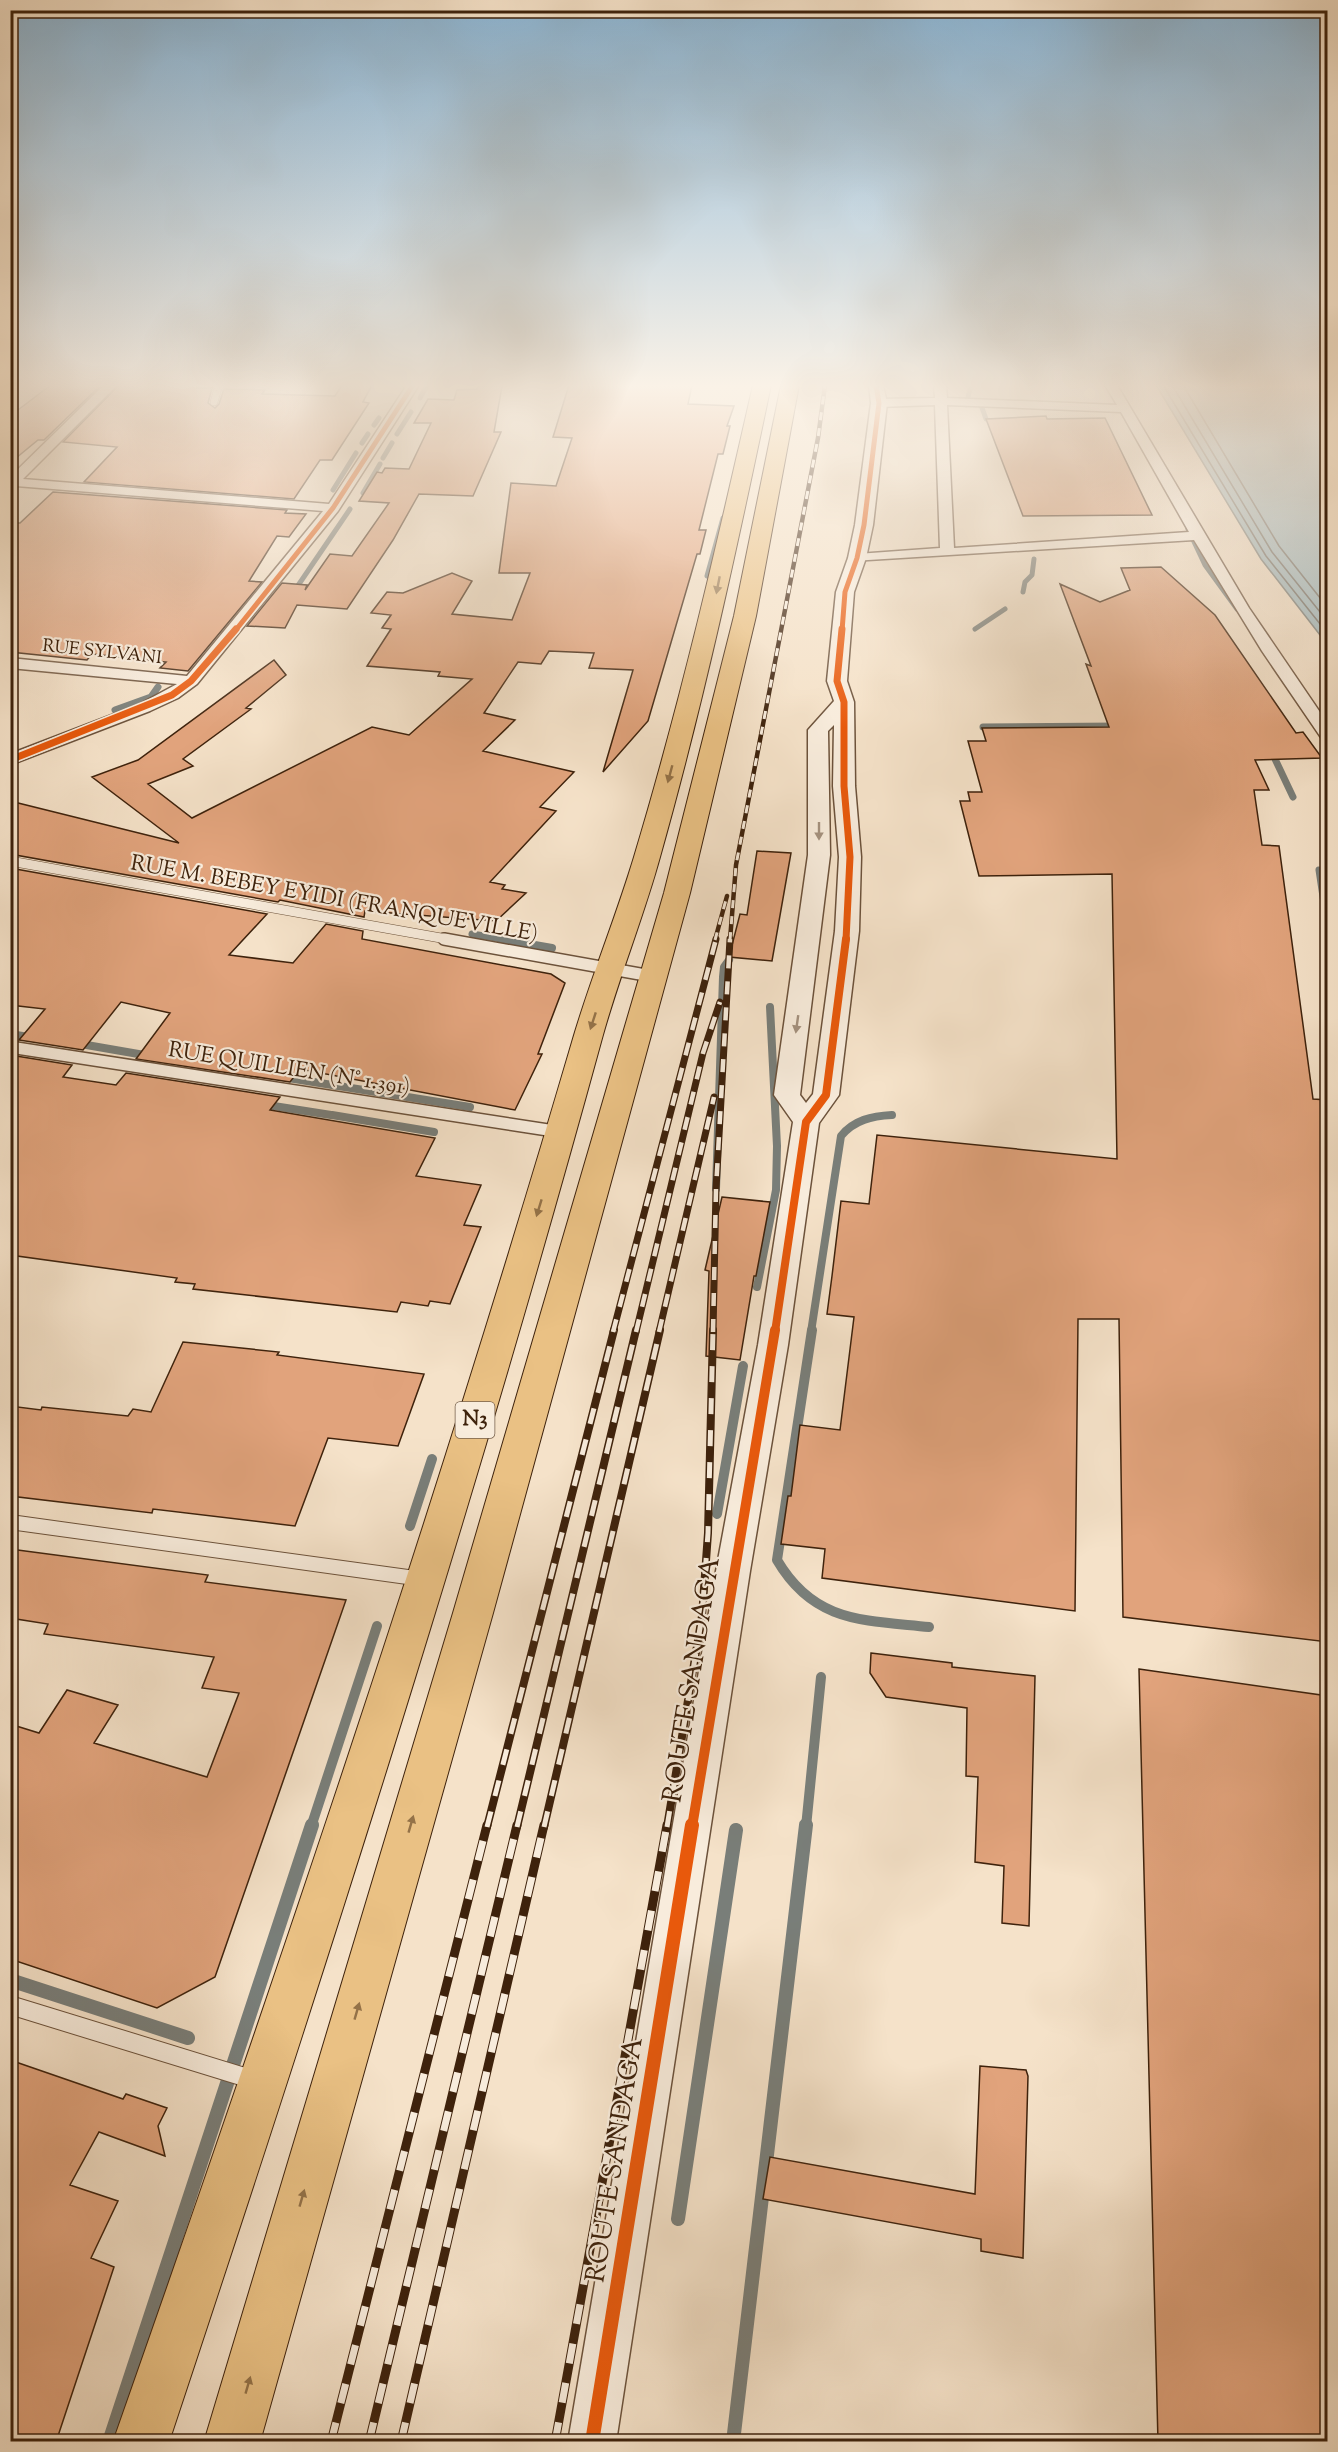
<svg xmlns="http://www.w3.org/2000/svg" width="1338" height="2452" viewBox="0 0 1338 2452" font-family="'Sorts Mill Goudy',serif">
	<rect width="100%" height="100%" fill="#f5e2c9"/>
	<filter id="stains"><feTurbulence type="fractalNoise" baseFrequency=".00333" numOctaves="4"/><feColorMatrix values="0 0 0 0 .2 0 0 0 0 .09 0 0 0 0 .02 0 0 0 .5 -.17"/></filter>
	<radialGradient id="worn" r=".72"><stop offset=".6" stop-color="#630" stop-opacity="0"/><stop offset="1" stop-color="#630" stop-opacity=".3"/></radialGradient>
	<!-- water -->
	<path fill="#a1bbc1" stroke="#797e79" stroke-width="1.5" d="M1156 385H1327V644L1261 559Z"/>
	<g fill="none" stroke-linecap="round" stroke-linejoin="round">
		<!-- shore -->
		<path stroke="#706e66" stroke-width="1.5" d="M1163 385 1266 556 1328 634
			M1172 385 1272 552 1328 622
			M1183 385 1279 546 1328 608"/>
		<!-- stream-far4 -->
		<path stroke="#797e79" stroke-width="5" d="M94 392 102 385
			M420 398 427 385
			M966 405 971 385
			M981 405 986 419
			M374 425 379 418
			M397 434 411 412
			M362 443 368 434
			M383 458 392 443
			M333 490 356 453
			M363 493 380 464
			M1188 529 1205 565 1237 609
			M707 576 723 518
			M297 587 350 509
			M1023 592 1025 582 1032 575 1034 559
			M975 629 1005 609"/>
		<!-- stream-far3 -->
		<path stroke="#797e79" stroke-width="7" d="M115 710 151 697 158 687
			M983 727 1119 726
			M1275 759 1293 797
			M1319 870 1328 930
			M472 934 508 940"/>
		<!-- stream-far2 -->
		<path stroke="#797e79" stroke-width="8" d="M500 939 552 948
			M10 1034 35 1038
			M75 1043 150 1056
			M282 1077 470 1107
			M261 1104 331 1115
			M332 1115 434 1132
			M716 1189 723 977 724 967 729 960
			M757 1287 776 1190 777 1146 770 1007
			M811 1332 841 1136C854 1120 872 1116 892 1115"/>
		<!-- stream-far1 -->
		<path stroke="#797e79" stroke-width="10" d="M812 1330 777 1560C814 1623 863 1620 929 1627
			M717 1514 743 1366
			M410 1526 432 1459
			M311 1827 377 1626
			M806 1827 821 1677"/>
		<!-- stream -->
		<path stroke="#797e79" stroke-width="14" d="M10 1980 188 2038
			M678 2219 736 1830
			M109 2442 312 1825
			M733 2442 806 1825"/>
	</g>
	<!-- building -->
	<path fill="#e1a37c" stroke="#3e220c" stroke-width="1.5" d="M51 385H101L44 440H38L10 463V416Z
		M119 385H199L197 388H212L208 403 215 408 219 404 224 389 265 390 262 394 335 396 342 385H372L363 402 369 403 332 460H320L294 499 84 482 117 447 63 442Z
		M569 385H692L688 404 734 406 727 426H730L723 454H718L699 530H706L700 554H697L648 721 603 772 633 670 589 668 594 653 549 651 541 664 518 662 484 713 515 720 483 751 574 772 540 807 556 811 490 882 505 885 502 889 526 893 496 921 365 911 364 917 280 900 278 902 10 854V801L179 843 92 777 138 760 274 660 286 675 246 708 251 709 183 759 193 766 148 784 192 818 372 727 409 735 472 679 438 676 440 672 367 666 391 629 382 628 391 615 371 613 387 592 403 593 452 573 472 581 452 614 512 620 530 573H499L511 483 556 486 572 438 553 437Z
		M478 386H502L494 432H501L473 496 419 494 393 540 347 609 297 605 285 628 247 626 282 583 307 585 305 590 330 554 352 556 389 503 359 501 377 472 382 473 385 468 409 469 431 423H414L428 399 454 400 457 390 477 389Z
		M1046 416 1047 419 1105 418 1152 515 1023 516 986 419Z
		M53 492 287 510 285 513 306 514 289 537 277 536 249 581 262 582 188 671 160 668 166 662 92 654 87 660 10 652V523H20Z
		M1161 567 1215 615 1296 733 1303 732 1322 758 1255 760 1269 790H1254L1262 845 1279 846 1313 1099 1328 1100V1642L1123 1617 1119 1319H1078L1075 1611 822 1578 825 1549 781 1544 788 1496H791L800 1425 840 1430 854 1317 827 1314 832 1276 841 1201 869 1204 877 1135 1117 1159 1112 874 979 876 960 801H970L968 792H982L968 741H986L982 728 1109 727 1086 664 1091 666 1060 584 1100 602 1130 590 1121 568Z
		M757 851 791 853 772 961 729 957 740 914 747 915Z
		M10 868 267 914 229 955 293 963 326 924 363 931 362 939 551 974 565 983 538 1054H542L515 1110 300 1069 290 1082 136 1059 170 1013 121 1002 83 1050 19 1040 45 1009 10 1005Z
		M10 1055 72 1065 63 1077 116 1085 126 1073 280 1097 270 1110 435 1138 416 1176 481 1185 464 1225 481 1227 450 1304 430 1301 428 1306 401 1302 397 1312 193 1289 195 1284 175 1282 177 1278 10 1255Z
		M722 1197 770 1202 756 1276H754L740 1360 706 1356 709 1271 705 1270Z
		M183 1342 279 1352 277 1355 424 1374 398 1446 328 1438 295 1526 153 1509 152 1513 10 1496V1406L41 1410 42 1407 128 1416 133 1409 151 1412Z
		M10 1549 208 1575 205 1582 346 1600 215 1977 157 2008 10 1959V1724L39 1733 67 1690 118 1705 94 1743 207 1777 239 1693 202 1688 214 1657 44 1634 48 1624 10 1618Z
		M871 1653 952 1663V1667L1035 1676 1029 1926 1002 1923 1004 1866 975 1862 978 1777 966 1776 967 1708 886 1697 870 1673Z
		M1139 1669 1328 1696V2442H1158Z
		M10 2060 123 2099 126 2094 167 2108 158 2126 165 2156 99 2132 70 2185 118 2201 91 2258 114 2267 56 2442H10Z
		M980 2066 1026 2070 1028 2076 1023 2258 981 2251V2239L763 2199 770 2157 975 2194Z"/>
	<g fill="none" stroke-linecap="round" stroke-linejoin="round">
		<defs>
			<path id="service-far4" d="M214 402 219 385"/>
			<path id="service-far3" d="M10 861 452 940"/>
			<path id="service-far2" d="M444 939 651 976
				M10 1047 561 1132"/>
			<path id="service-far1" d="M10 1522 422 1579"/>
			<path id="service" d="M10 2005 254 2080"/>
			<path id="minor" d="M104 385H117L23 479 329 504 407 385H419L338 511 197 684 178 698 150 711 10 765V754L138 705 177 684 10 668V658L187 676 323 511 16 486 10 489V477Z
				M934 385H946L947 398 1117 405 1105 385H1117L1249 608 1328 724V741L1322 739 1262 651 1194 540 852 561V555L857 554 940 548 935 405 879 407 873 403 879 399 935 398ZM947 405 1121 412 1189 532 954 548Z"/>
			<path id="tertiary" d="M869 385H883L887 403 873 525 866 558 854 592 847 681 854 702 855 786 861 857 859 931 839 1095 819 1123 788 1345 750 1571 616 2442H568L716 1571 758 1345 793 1122 774 1095 808 855V730L834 701 827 681 836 592 848 558 855 525 871 403ZM834 725 833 786 839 857 835 931 813 1094 806 1103 800 1095 830 855 828 731Z"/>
			<path id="trunk" d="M753 385H771C738 543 704 701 660 857 643 919 618 979 601 1042 472 1513 323 1978 169 2442H113C276 1978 434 1513 572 1042 590 980 615 920 634 857 681 701 717 544 753 385Z
				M781 385H799L756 616 690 893 493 1613 260 2442H204L453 1613 664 893 734 616Z"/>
		</defs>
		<!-- service-far4 casing -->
		<use href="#service-far4" stroke="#6c523b" stroke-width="8"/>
		<!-- service-far3 casing -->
		<use href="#service-far3" stroke="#6c523b" stroke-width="10"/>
		<!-- service-far2 casing -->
		<use href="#service-far2" stroke="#6c523b" stroke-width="14"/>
		<!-- service-far1 casing -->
		<use href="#service-far1" stroke="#6c523b" stroke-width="16"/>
		<!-- service casing -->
		<use href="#service" stroke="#6c523b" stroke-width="20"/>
		<!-- minor casing -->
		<use href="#minor" stroke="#6c523b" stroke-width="3"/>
		<!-- tertiary casing -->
		<use href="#tertiary" stroke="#6c523b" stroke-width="3"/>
		<!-- trunk casing -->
		<use href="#trunk" stroke="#3e220c" stroke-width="2"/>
		<!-- service-far4 -->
		<use href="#service-far4" stroke="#f8ecdc" stroke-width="7"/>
		<!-- service-far3 -->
		<use href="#service-far3" stroke="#f8ecdc" stroke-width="9"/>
		<!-- service-far2 -->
		<use href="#service-far2" stroke="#f8ecdc" stroke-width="11"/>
		<!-- service-far1 -->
		<use href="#service-far1" stroke="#f8ecdc" stroke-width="14"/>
		<!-- service -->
		<use href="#service" stroke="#f8ecdc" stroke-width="18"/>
		<!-- minor -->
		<use href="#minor" fill="#f8ecdc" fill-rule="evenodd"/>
		<!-- tertiary -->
		<use href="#tertiary" fill="#f8ecdc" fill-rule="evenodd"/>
		<!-- trunk -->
		<use href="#trunk" fill="#eac184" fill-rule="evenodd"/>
		<defs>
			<path id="rail-far3" d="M715 940 727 896
				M730 940 736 865 818 438 825 385"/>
			<path id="rail-far2" d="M613 1332 716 939
				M636 1332 703 1053 720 1002
				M659 1332 714 1097
				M713 1332 716 1189 730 939"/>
			<path id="rail-far1" d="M487 1827 614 1330
				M517 1827 636 1330
				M544 1827 660 1330
				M667 1827 702 1616 708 1533 713 1330"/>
			<path id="rail" d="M331 2442 487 1825
				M369 2442 517 1825
				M401 2442 544 1825
				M555 2442 667 1825"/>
		</defs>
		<!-- rail-far3 casing -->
		<use href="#rail-far3" stroke="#3e220c" stroke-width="4.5"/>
		<!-- rail-far2 casing -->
		<use href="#rail-far2" stroke="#3e220c" stroke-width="7"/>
		<!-- rail-far1 casing -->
		<use href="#rail-far1" stroke="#3e220c" stroke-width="8"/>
		<!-- rail casing -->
		<use href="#rail" stroke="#3e220c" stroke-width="9"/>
		<!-- rail-far3 -->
		<use href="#rail-far3" stroke="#f8ecdc" stroke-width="3" stroke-dasharray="8" stroke-linecap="butt"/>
		<!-- rail-far2 -->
		<use href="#rail-far2" stroke="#f8ecdc" stroke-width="4.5" stroke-dasharray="13" stroke-linecap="butt"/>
		<!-- rail-far1 -->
		<use href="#rail-far1" stroke="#f8ecdc" stroke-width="5" stroke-dasharray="16" stroke-linecap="butt"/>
		<!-- rail -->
		<use href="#rail" stroke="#f8ecdc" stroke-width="7" stroke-dasharray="20" stroke-linecap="butt"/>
		<defs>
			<path id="cycleway-far4" d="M235 631 333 508 413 385
				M842 631 845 592 857 558 864 525 879 403 876 385"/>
			<path id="cycleway-far3" d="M842 629 837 681 844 702V786L850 857 846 940
				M10 760 172 695 191 681 236 629"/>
			<path id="cycleway-far2" d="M775 1332 806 1122 826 1095 846 939"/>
			<path id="cycleway-far1" d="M692 1827 775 1330"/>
			<path id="cycleway" d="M592 2442 692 1825"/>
		</defs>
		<!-- cycleway-far4 casing -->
		<use href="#cycleway-far4" stroke="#f8ecdc" stroke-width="8"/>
		<!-- cycleway-far3 casing -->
		<use href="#cycleway-far3" stroke="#f8ecdc" stroke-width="10"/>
		<!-- cycleway-far2 casing -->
		<use href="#cycleway-far2" stroke="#f8ecdc" stroke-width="12"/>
		<!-- cycleway-far1 casing -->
		<use href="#cycleway-far1" stroke="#f8ecdc" stroke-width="14"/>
		<!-- cycleway casing -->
		<use href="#cycleway" stroke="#f8ecdc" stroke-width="17"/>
		<!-- cycleway-far4 -->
		<use href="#cycleway-far4" stroke="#e8590c" stroke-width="5"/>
		<!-- cycleway-far3 -->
		<use href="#cycleway-far3" stroke="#e8590c" stroke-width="7"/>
		<!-- cycleway-far2 -->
		<use href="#cycleway-far2" stroke="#e8590c" stroke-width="8"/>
		<!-- cycleway-far1 -->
		<use href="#cycleway-far1" stroke="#e8590c" stroke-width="10"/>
		<!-- cycleway -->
		<use href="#cycleway" stroke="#e8590c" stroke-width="14"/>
	</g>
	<!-- one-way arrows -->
	<defs><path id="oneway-solid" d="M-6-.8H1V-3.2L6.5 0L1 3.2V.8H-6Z" transform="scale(1.5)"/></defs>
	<g fill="#947248">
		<use href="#oneway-solid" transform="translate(718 585) rotate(101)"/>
		<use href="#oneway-solid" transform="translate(670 774) rotate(105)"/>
		<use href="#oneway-solid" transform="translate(593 1021) rotate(108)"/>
		<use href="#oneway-solid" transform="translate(539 1208) rotate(107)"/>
		<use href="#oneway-solid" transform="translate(411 1824) rotate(-74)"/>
		<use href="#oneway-solid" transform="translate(357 2011) rotate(-74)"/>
		<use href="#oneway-solid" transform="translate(302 2198) rotate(-74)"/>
		<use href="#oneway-solid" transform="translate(248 2385) rotate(-74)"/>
	</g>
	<g fill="#a4917e">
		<use href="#oneway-solid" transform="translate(819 831) rotate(90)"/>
		<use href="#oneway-solid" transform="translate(797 1024) rotate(98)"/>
	</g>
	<!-- sky -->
	<linearGradient id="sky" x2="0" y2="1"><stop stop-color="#8bb7d8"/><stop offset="0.53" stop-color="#faf2e7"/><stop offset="1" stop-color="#faf2e7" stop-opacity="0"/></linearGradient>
	<rect width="1338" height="728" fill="url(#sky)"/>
	<g text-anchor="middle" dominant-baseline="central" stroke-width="4.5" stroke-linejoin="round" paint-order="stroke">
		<!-- far-street labels -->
		<g font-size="18" fill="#3e220c" stroke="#f8ecdc">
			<text transform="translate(102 653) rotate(6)">RUE SYLVANI</text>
		</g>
		<!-- shield labels -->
		<rect fill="#f8ecdc" stroke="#765f4a" stroke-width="1.5" x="455.5" y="1402" width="39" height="36" rx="4.5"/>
		<g font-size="21" font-weight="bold" fill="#3e220c">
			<text x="475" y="1420">N3</text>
		</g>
		<!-- street labels -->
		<g font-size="22" fill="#3e220c" stroke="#f8ecdc">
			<text transform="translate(334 900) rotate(10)">RUE M. BEBEY EYIDI (FRANQUEVILLE)</text>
			<text transform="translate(289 1070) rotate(9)">RUE QUILLIEN (N° 1.391)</text>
		</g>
		<!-- near-street labels -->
		<g font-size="27" fill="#3e220c" stroke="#f8ecdc">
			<text transform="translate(693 1680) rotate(-81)">ROUTE SANDAGA</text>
			<text transform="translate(616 2160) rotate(-81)">ROUTE SANDAGA</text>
		</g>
	</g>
	<!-- margin -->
	<rect width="1338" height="2452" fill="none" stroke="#f5e2c9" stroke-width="36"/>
	<rect x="12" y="12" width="1314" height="2428" fill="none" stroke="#3e220c" stroke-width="3"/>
	<rect x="18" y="18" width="1302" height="2416" fill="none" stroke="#3e220c" stroke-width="1.5"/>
	<rect width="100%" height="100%" filter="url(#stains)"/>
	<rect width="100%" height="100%" fill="url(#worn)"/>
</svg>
